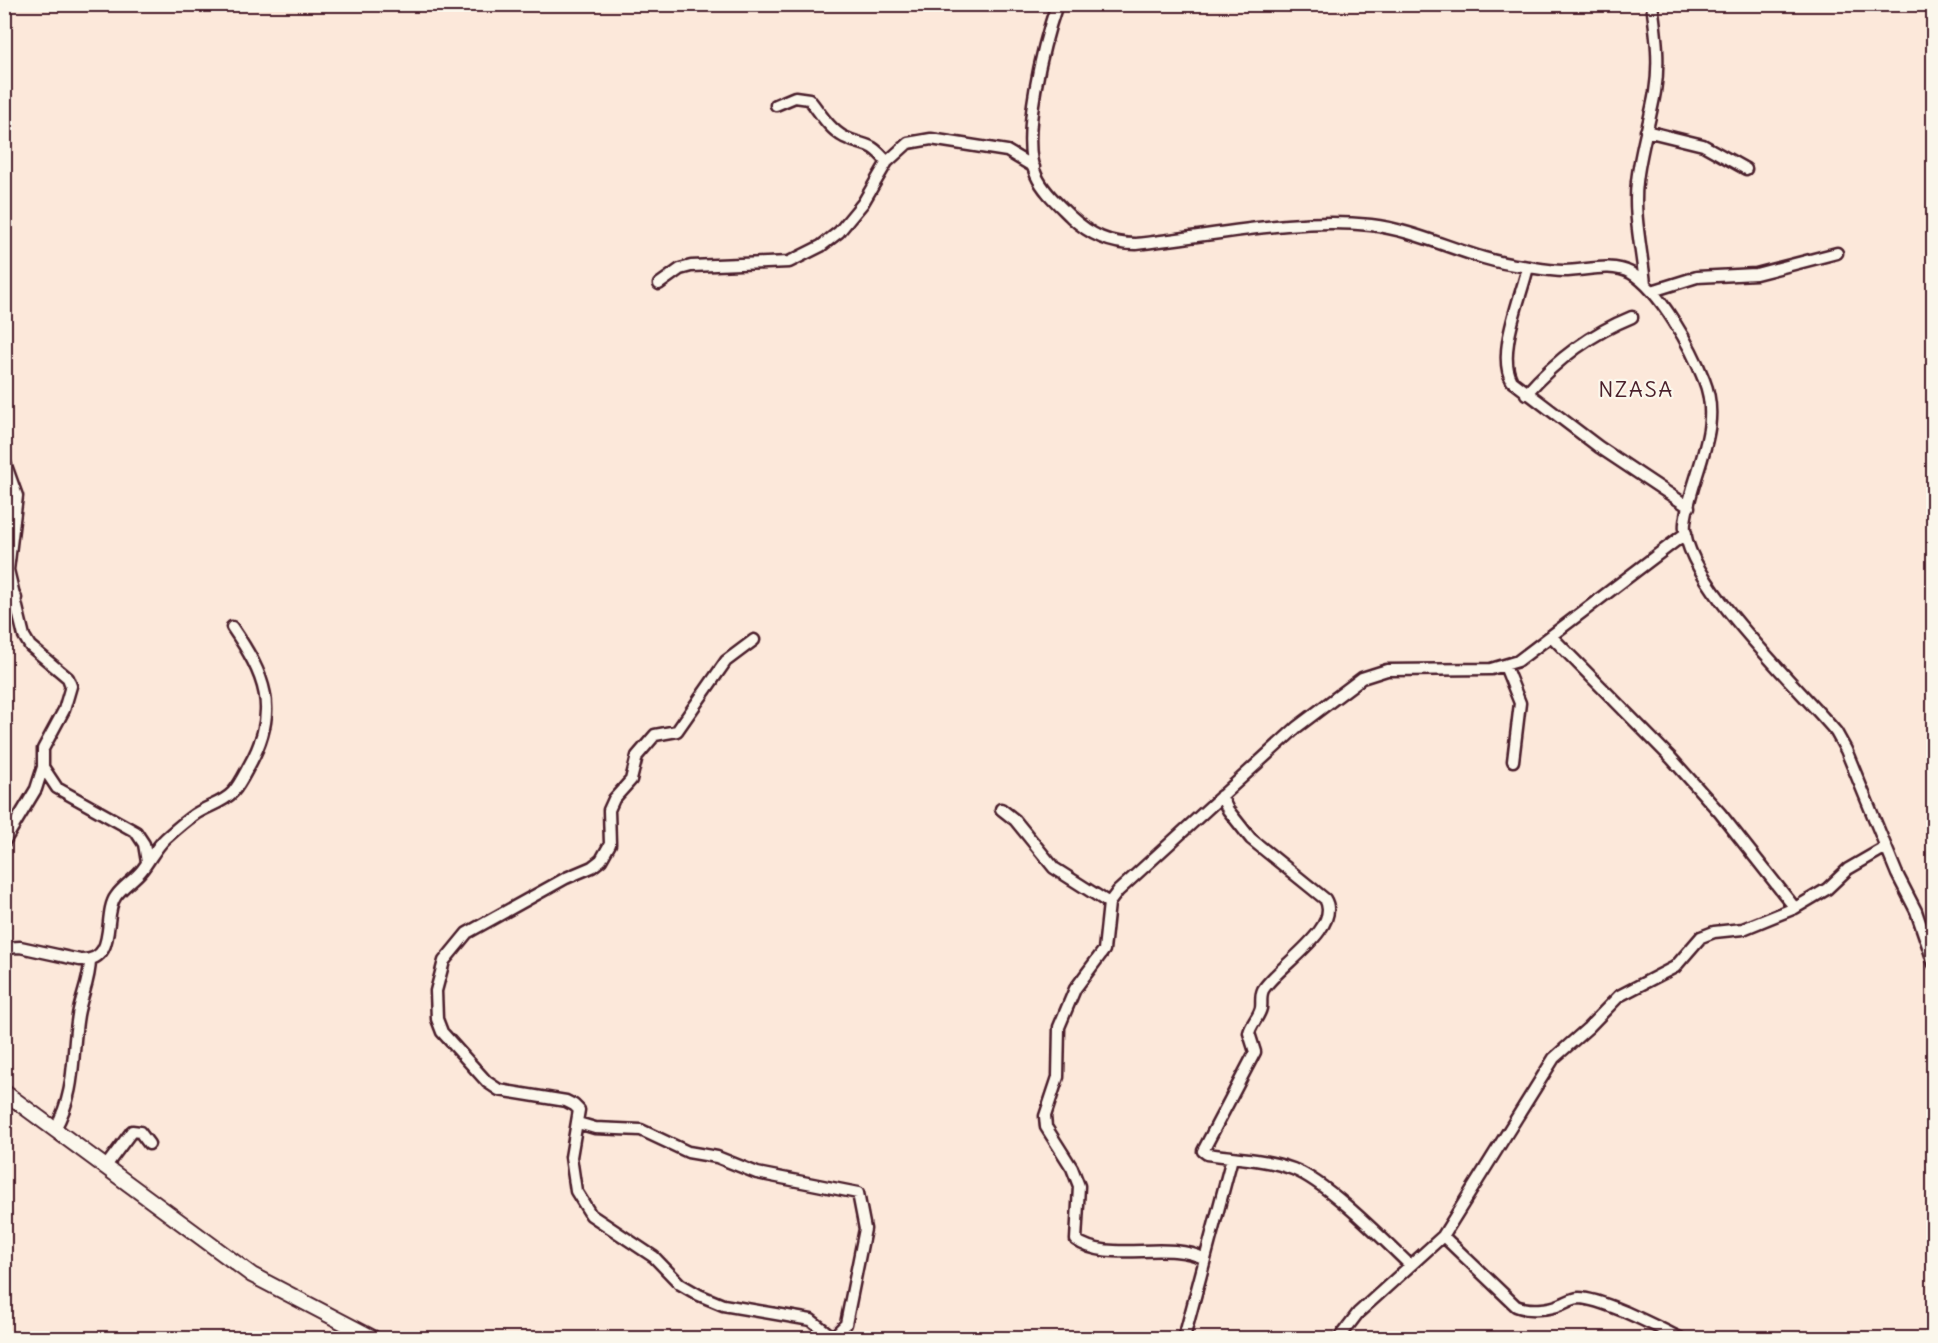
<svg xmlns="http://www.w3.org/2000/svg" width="1938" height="1343" viewBox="0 0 1938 1343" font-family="Delius,sans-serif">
	<rect width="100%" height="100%" fill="#fce8da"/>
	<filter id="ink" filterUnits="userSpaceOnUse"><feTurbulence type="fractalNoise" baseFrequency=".0167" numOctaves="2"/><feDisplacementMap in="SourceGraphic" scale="12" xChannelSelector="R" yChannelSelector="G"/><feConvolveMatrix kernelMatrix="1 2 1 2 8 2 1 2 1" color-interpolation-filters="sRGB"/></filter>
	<g filter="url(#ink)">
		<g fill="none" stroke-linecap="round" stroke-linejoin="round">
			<defs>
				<path id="minor" d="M1057 4C1044 42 1019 138 1036 175 1043 191 1058 204 1071 217 1090 235 1110 244 1136 244 1213 236 1293 217 1371 225 1422 231 1470 260 1522 266 1536 268 1550 271 1564 271 1586 271 1610 262 1631 273 1660 290 1692 349 1704 380 1724 429 1690 476 1685 523 1679 576 1802 690 1836 732L1846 750 1897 874 1916 911 1934 964
					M776 105 795 97 809 99C819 111 829 129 844 137 866 148 868 139 887 162
					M1646 131 1703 145 1746 169
					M1528 267C1521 298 1496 354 1512 381L1599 447 1689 507
					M659 284 680 269 691 266 789 262 821 246 839 232 863 203 887 162 908 143 931 139 1007 151 1034 167
					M1645 284C1642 251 1633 215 1637 182 1640 151 1650 122 1655 92 1660 62 1656 34 1652 4
					M1652 291 1697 277 1756 274 1837 253
					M1526 394C1556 360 1590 334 1632 317
					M4 460 17 496 8 570 24 636 30 646 68 678 71 686 64 710 43 749V767L36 789 4 842
					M4 609 16 598
					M1552 637 1671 758 1720 813 1795 908
					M754 640 726 661 677 731 655 735 637 756 631 780 614 799 609 810 610 844 601 860 592 867 566 878 467 933 444 961 436 991 437 1019 442 1032 487 1082 499 1090 566 1101 574 1105 579 1110 571 1157 576 1191 591 1215 654 1257 680 1284 699 1295 723 1305 811 1320 834 1338
					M1505 666 1520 703 1513 761
					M43 767 57 788 136 832 144 844 147 862
					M1221 796 1228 810 1251 839 1325 899C1343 928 1276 967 1263 990 1260 996 1262 1002 1261 1008 1259 1017 1251 1024 1249 1033L1255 1052 1203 1151 1207 1154C1235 1158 1266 1159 1293 1169 1327 1182 1383 1239 1410 1265
					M1001 809 1015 820 1054 868 1109 903
					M4 948 20 947 80 960C119 962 102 914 116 896 123 886 134 880 142 870 150 860 156 847 166 838 175 830 185 821 194 815 207 806 223 803 233 792 240 784 245 773 250 764 280 710 265 675 232 627
					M578 1123 595 1128 641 1130 688 1152 717 1157 757 1173 858 1193 865 1229 846 1324 833 1337
					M55 1129C77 1090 71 1057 78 1015 81 997 90 980 90 960
					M106 1166 132 1131 140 1132 149 1144
					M1443 1236 1516 1306C1528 1311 1549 1310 1562 1304 1567 1302 1573 1298 1579 1298 1604 1299 1657 1327 1680 1338
					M1205 1259C1167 1239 1109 1264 1076 1240L1079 1186 1072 1168 1046 1127 1045 1116 1058 1077 1059 1027 1075 989 1104 950 1109 903 1118 891 1297 727 1362 678 1387 670 1491 669 1518 661 1686 533
					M1184 1338 1232 1158
					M1339 1338 1358 1313 1443 1236 1554 1058 1588 1028 1619 996 1675 967 1701 937 1714 932 1743 929 1795 908 1827 889 1848 869 1886 847"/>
				<path id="major" d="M4 1092 252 1275 373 1338"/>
			</defs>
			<!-- minor casing -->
			<use href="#minor" stroke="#4a1f2b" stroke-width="15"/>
			<!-- major casing -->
			<use href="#major" stroke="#4a1f2b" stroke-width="18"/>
			<!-- minor -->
			<use href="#minor" stroke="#fbf7ec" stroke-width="10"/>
			<!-- major -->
			<use href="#major" stroke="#fbf7ec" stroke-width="14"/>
		</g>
	</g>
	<g text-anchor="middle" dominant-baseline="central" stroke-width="4.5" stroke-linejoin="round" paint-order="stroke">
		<!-- quarter labels -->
		<g font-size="22" letter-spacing="1.5" fill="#4a1f2b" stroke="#fbf7ec">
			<text x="1636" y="389">NZASA</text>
		</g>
	</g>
	<!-- margin -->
	<rect width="1938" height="1343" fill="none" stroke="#fbf7ec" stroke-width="24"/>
	<rect x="12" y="12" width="1914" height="1319" fill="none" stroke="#4a1f2b" stroke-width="2" filter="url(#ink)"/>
</svg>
